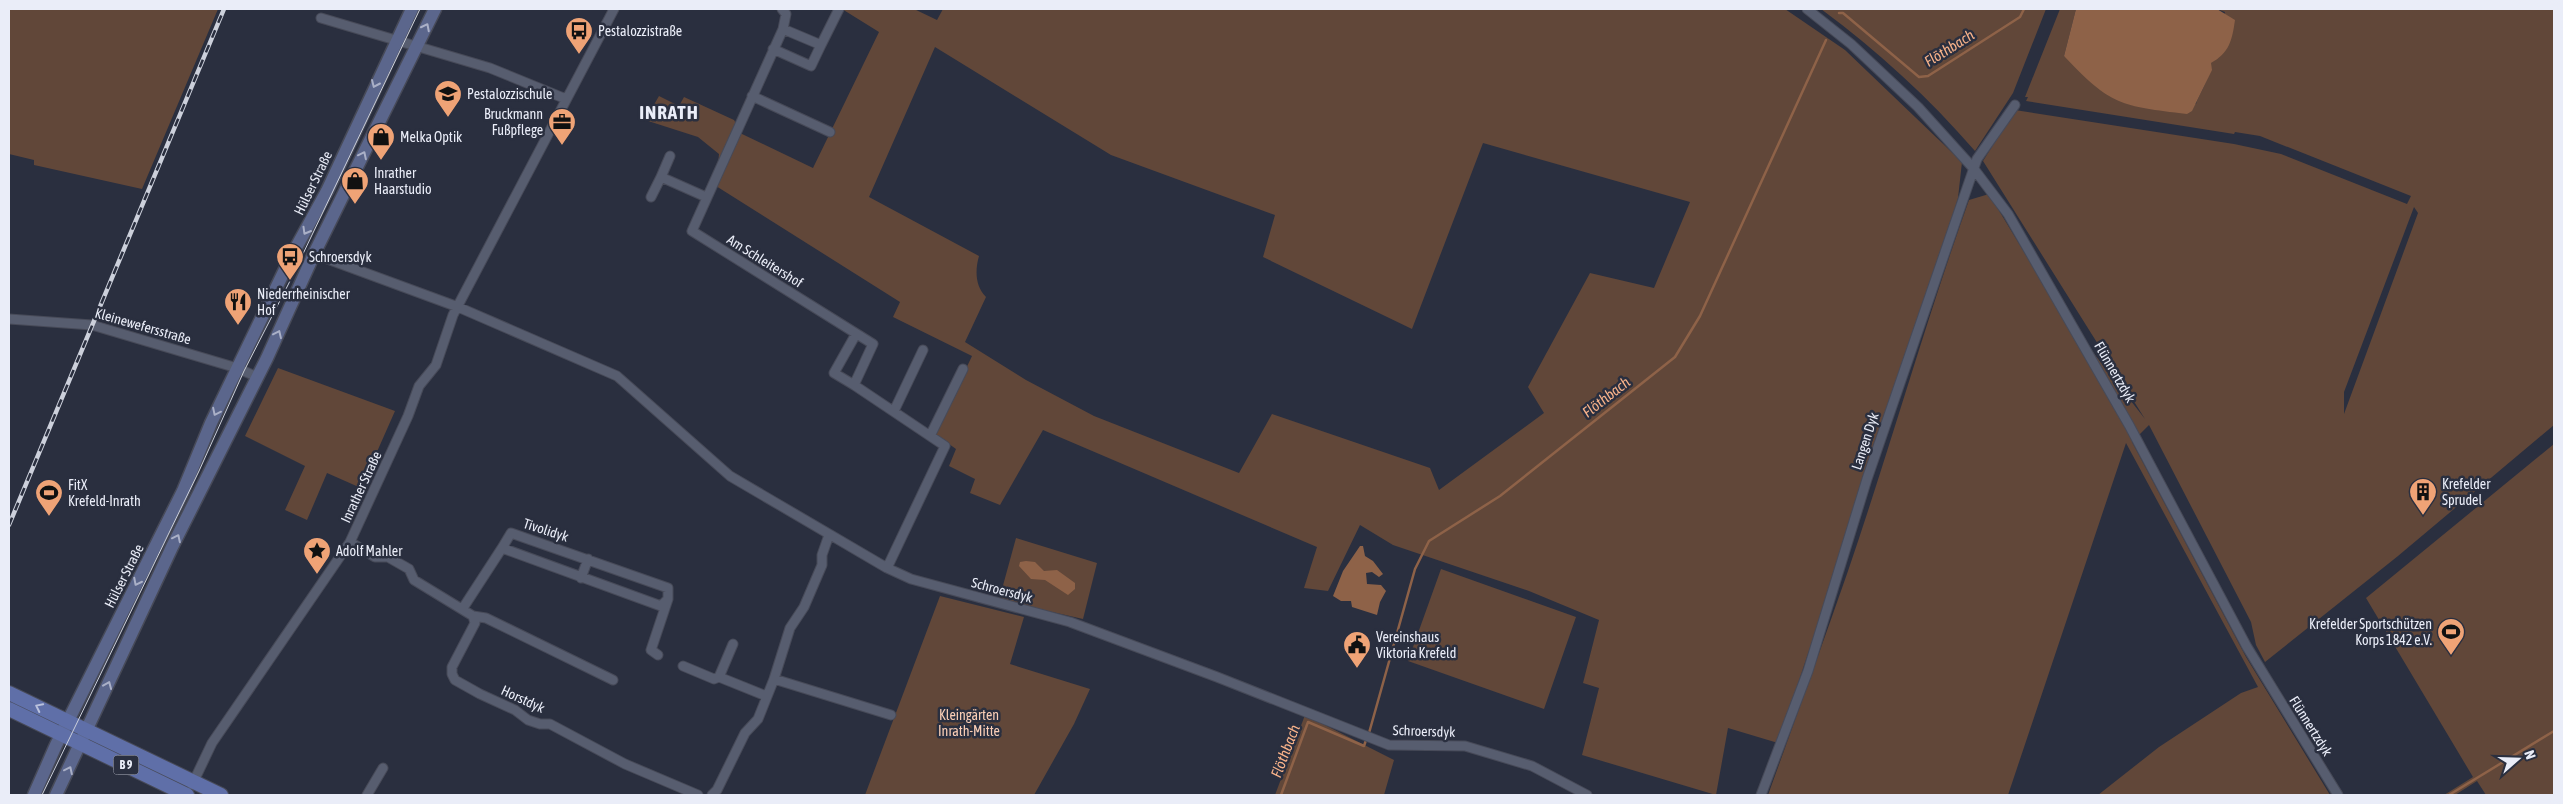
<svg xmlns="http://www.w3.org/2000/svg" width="2563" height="804" viewBox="0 0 2563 804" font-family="'Asap Condensed',sans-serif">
	<rect width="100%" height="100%" fill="#2a2f3f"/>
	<!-- green -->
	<path fill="#614739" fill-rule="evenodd" d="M9 9H218L142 189 34 165V160L9 154Z
		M842 9H914L937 20 943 9H1785L1845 50 1962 162 1958 198 1927 299 1778 743 1728 728 1716 795 1582 755 1599 688 1583 683 1599 620 1529 591 1393 545 1360 525 1328 591 1304 588 1317 547 1043 430 1000 505 970 493 975 479 949 466 956 449 935 434 972 356 893 317 900 302 716 186 719 154 698 137 645 120 659 96 679 106 684 97 734 120 742 134 813 168 879 32ZM935 47 1111 155 1275 215 1263 257 1412 329 1483 143 1690 202 1654 288 1590 273 1528 387 1544 413 1439 490 1430 468 1272 414 1239 473 1094 416 1026 380 965 342 986 297C975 286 975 270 979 256L869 197Z
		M1821 9H2046L2013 93 1975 151C1929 98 1878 51 1821 9Z
		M2060 9H2076L2064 56 2196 104C2200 93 2212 74 2211 63L2225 12 2217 9H2554V425L2398 556 2265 662 2256 645 2251 622 2149 425 2132 442 2246 657 2330 795H2098L2159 747 2241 693 2258 687 2126 443 2008 795H1768C1795 720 1822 646 1848 571 1890 448 1925 323 1969 200L1989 194 2056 305 2145 419 1983 161 2015 110 2234 144 2281 154 2407 204 2411 196 2260 136 2235 132 2234 134 2026 101 2028 97H2025ZM2414 207 2418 213 2344 414V392Z
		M278 368 395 411 361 488 327 473 307 520 285 510 305 466 245 436Z
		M2554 444V795H2486L2477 781 2455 795H2444L2473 777 2366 598Z
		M1016 538 1097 563 1083 619 999 600Z
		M1441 569 1576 617 1544 709 1408 661Z
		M940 596 1024 617 1010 664 1090 689 1074 724 1034 795H865Z
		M1305 715 1394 760 1384 795H1275Z"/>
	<!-- water -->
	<path fill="#8e6248" d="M2076 9H2217L2235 20C2232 41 2229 53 2211 63L2212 70 2192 111 2187 114C2121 106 2111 106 2064 56Z
		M1360 546H1363L1365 556 1373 561 1383 574 1379 577 1372 572 1366 573 1367 584 1381 585 1386 591 1380 602 1377 615 1352 607 1351 601H1341L1333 596 1343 571Z
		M1026 561 1035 562 1044 571 1057 570 1075 583V589L1068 595 1045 580 1031 579 1019 566 1020 562Z"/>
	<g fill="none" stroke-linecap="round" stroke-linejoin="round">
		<!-- stream -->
		<path stroke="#8e6248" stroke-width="2.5" d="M1839 13H1843L1919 77 1928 76 2020 17 2024 9
			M1369 733 1415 569 1429 541 1500 496 1675 357 1700 316 1826 40
			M1281 795 1308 722 1364 746 1366 740
			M2449 795 2554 731"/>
		<defs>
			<path id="street" d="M782 9 786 14 783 29 821 45 839 9
				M1807 9 1851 44 1918 107 1974 169 2008 214 2129 425 2247 647 2338 795
				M321 18 490 68 566 99
				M783 29 692 231 873 344 854 385 834 373 856 334
				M773 49 811 66 821 45
				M752 96 830 132
				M670 156 661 177 706 197
				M651 197 661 177
				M314 254 458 307 617 376 730 476 887 568 911 579 1070 622 1217 677 1389 745 1465 746 1532 766 1587 795
				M9 319 92 325 237 368 257 377
				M854 385 945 446 887 568
				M894 411 923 350
				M931 434 963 369
				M350 542 375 557H388L409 569 414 580 473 616 475 623 452 667V674L455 680 480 694 515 710 528 720 540 724H550L625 764 698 795
				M581 578 588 559
				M463 608 502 548 661 606 668 599V588L511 533 502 548
				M473 616 486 618 613 680
				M733 644 719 677 766 696
				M658 655 651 650 668 599
				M683 666 714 679 719 677
				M774 679 891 715
				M192 785 212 743 350 542 408 416 419 386 436 365 453 315 614 9
				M367 795 383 768
				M712 795 717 790 745 733 758 719 774 679 790 628 804 607 822 565V555L829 535
				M1761 795 1808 671 1867 479 1977 159 2015 105"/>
			<path id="secondary" d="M34 795 56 745 183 491 211 423 292 255 327 191 412 9
				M56 795 172 547 267 358 314 254 435 9"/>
			<path id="primary" d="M9 693 221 795
				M9 709 187 795"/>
		</defs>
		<!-- street casing -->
		<use href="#street" stroke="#474a58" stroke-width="11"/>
		<!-- secondary casing -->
		<use href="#secondary" stroke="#474a58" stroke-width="15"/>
		<!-- primary casing -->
		<use href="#primary" stroke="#474a58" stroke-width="16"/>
		<!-- street -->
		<use href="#street" stroke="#575d6f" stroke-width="9"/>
		<!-- secondary -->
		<use href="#secondary" stroke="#5b668c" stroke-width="12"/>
		<!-- primary -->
		<use href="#primary" stroke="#5f6fa8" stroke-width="14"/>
		<!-- tram -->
		<path stroke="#ccd0db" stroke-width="1" d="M42 795 199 471 244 371 290 281 420 9"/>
		<defs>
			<path id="rail" d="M9 525 224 9"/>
		</defs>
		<!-- rail casing -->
		<use href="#rail" stroke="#ccd0db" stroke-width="4.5"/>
		<!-- rail -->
		<use href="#rail" stroke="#2a2f3f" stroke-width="2.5" stroke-dasharray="8" stroke-linecap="butt"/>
	</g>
	<!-- one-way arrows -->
	<defs><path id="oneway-chevron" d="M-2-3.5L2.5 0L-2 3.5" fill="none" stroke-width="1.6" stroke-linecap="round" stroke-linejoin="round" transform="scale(1.25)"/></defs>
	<g stroke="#aab0c7">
		<use href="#oneway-chevron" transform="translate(426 27) rotate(-63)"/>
		<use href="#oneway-chevron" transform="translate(375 84) rotate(114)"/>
		<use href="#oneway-chevron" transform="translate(363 155) rotate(-64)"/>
		<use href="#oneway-chevron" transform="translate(306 231) rotate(120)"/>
		<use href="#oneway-chevron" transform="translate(278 334) rotate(-65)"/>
		<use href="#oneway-chevron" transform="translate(216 412) rotate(116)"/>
		<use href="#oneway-chevron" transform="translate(177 538) rotate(-64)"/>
		<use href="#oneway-chevron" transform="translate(137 582) rotate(117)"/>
		<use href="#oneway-chevron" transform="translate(108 685) rotate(-67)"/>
		<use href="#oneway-chevron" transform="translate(69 770) rotate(-64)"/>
	</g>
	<use stroke="#b9c1dc" href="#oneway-chevron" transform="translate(39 707) rotate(-154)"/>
	<!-- icons -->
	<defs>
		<symbol id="bus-pin" viewBox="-11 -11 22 30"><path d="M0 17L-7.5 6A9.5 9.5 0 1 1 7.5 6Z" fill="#efa376" stroke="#2a2f3f"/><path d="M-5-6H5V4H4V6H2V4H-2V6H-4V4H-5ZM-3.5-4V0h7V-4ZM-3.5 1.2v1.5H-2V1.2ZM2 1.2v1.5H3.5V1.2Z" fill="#111"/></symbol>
		<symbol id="school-pin" viewBox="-11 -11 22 30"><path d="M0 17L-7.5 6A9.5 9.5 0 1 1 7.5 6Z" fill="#efa376" stroke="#2a2f3f"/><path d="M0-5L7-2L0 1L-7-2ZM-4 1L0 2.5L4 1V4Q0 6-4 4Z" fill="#111"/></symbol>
		<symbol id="office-pin" viewBox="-11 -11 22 30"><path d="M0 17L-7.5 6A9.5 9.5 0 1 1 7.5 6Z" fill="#efa376" stroke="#2a2f3f"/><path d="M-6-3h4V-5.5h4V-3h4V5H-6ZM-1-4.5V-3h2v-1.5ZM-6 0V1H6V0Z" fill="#111"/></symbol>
		<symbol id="shop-pin" viewBox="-11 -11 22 30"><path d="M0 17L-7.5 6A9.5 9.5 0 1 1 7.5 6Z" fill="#efa376" stroke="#2a2f3f"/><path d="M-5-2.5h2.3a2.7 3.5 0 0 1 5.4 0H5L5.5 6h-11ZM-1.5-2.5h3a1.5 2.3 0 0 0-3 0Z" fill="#111"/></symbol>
		<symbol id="restaurant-pin" viewBox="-11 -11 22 30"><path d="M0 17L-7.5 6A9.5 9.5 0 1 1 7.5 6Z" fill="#efa376" stroke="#2a2f3f"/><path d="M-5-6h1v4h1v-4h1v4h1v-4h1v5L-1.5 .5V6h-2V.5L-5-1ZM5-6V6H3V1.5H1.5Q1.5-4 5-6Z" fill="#111"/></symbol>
		<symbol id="building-pin" viewBox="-11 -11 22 30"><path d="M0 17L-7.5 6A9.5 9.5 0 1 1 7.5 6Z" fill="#efa376" stroke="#2a2f3f"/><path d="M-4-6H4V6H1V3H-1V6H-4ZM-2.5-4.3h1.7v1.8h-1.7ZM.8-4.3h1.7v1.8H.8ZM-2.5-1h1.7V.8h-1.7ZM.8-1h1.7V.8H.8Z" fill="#111"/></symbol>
		<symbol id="stadium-pin" viewBox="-11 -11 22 30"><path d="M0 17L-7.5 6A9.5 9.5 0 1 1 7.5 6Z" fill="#efa376" stroke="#2a2f3f"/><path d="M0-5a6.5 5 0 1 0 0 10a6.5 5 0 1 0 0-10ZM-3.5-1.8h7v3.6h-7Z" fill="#111"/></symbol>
		<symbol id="sight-pin" viewBox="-11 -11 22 30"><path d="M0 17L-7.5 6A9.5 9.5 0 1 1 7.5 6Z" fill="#efa376" stroke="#2a2f3f"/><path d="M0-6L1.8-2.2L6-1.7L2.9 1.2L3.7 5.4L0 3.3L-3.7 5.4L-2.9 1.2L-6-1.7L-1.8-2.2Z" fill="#111"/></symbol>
		<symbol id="civic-pin" viewBox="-11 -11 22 30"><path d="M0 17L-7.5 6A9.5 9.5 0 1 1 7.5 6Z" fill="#efa376" stroke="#2a2f3f"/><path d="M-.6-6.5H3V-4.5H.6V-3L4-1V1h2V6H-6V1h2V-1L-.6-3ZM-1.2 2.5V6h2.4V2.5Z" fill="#111"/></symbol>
	</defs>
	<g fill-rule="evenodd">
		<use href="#bus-pin" x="563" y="15" width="32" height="43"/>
		<use href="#school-pin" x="432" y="78" width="32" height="43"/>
		<use href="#office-pin" x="546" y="106" width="32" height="43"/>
		<use href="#shop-pin" x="365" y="121" width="32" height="43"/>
		<use href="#shop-pin" x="339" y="165" width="32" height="43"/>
		<use href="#bus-pin" x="274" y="241" width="32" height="43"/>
		<use href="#restaurant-pin" x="222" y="286" width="32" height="43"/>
		<use href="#building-pin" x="2407" y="476" width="32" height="43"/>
		<use href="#stadium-pin" x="33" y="477" width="32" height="43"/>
		<use href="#sight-pin" x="301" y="535" width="32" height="43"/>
		<use href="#stadium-pin" x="2435" y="616" width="32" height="43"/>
		<use href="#civic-pin" x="1341" y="629" width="32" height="43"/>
	</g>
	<g text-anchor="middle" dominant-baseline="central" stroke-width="5" stroke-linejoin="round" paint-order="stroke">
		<!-- shield labels -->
		<rect fill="#2a2f3f" stroke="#b0b4c0" stroke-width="1" x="113.5" y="755.5" width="25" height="19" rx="4"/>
		<g font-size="12" font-weight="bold" fill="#eaedf8">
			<text x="126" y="765">B 9</text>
		</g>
		<!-- poi labels -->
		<g font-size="14" fill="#eaedf8" stroke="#2a2f3f" text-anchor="start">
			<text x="598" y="31">Pestalozzistraße</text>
			<text x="467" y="94">Pestalozzischule</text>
			<text x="543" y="114" text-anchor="end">Bruckmann<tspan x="543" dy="16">Fußpflege</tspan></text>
			<text x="400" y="137">Melka Optik</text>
			<text x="374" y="173">Inrather<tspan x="374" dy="16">Haarstudio</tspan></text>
			<text x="309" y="257">Schroersdyk</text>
			<text x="257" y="294">Niederrheinischer<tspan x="257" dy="16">Hof</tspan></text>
			<text x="2442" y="484">Krefelder<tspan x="2442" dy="16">Sprudel</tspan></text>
			<text x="68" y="485">FitX<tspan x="68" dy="16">Krefeld-Inrath</tspan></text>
			<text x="336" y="551">Adolf Mahler</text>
			<text x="2432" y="624" text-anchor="end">Krefelder Sportschützen<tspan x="2432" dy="16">Korps 1842 e.V.</tspan></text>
			<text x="1376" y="637">Vereinshaus<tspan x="1376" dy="16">Viktoria Krefeld</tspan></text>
		</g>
		<!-- street labels -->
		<g font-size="14" fill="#eaedf8" stroke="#2a2f3f">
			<text transform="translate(313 183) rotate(-64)">Hülser Straße</text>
			<text transform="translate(765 261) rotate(32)">Am Schleitershof</text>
			<text transform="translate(143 326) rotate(16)">Kleinewefersstraße</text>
			<text transform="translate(2115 372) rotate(60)">Flünnertzdyk</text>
			<text transform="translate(1865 441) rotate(-72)">Langen Dyk</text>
			<text transform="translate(361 487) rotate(-65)">Inrather Straße</text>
			<text transform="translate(546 530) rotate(18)">Tivolidyk</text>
			<text transform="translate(124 576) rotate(-63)">Hülser Straße</text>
			<text transform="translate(1002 590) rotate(15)">Schroersdyk</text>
			<text transform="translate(523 699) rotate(25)">Horstdyk</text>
			<text transform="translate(2311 726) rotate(58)">Flünnertzdyk</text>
			<text transform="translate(1424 731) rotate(2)">Schroersdyk</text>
		</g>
		<!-- park labels -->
		<g font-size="14" fill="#fbcfb7" stroke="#2a2f3f">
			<text x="969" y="715">Kleingärten<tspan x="969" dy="16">Inrath-Mitte</tspan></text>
		</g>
		<!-- water labels -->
		<g font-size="15" font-style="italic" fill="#f9b38a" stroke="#2a2f3f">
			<text transform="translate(1949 48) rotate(-32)">Flöthbach</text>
			<text transform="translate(1606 397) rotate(-38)">Flöthbach</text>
			<text transform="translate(1285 751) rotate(-69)">Flöthbach</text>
		</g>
		<!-- district labels -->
		<g font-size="19" font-weight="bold" letter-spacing="1" fill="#eaedf8" stroke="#2a2f3f">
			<text x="669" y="112">INRATH</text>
		</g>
	</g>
	<!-- border -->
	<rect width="2563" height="804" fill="none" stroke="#eaedf8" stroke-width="20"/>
	<!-- north arrow -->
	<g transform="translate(2518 759) rotate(70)" stroke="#2a2f3f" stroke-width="4" paint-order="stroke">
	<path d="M0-4L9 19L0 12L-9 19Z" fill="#eaedf8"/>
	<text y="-8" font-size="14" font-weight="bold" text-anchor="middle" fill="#eaedf8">N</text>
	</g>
</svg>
